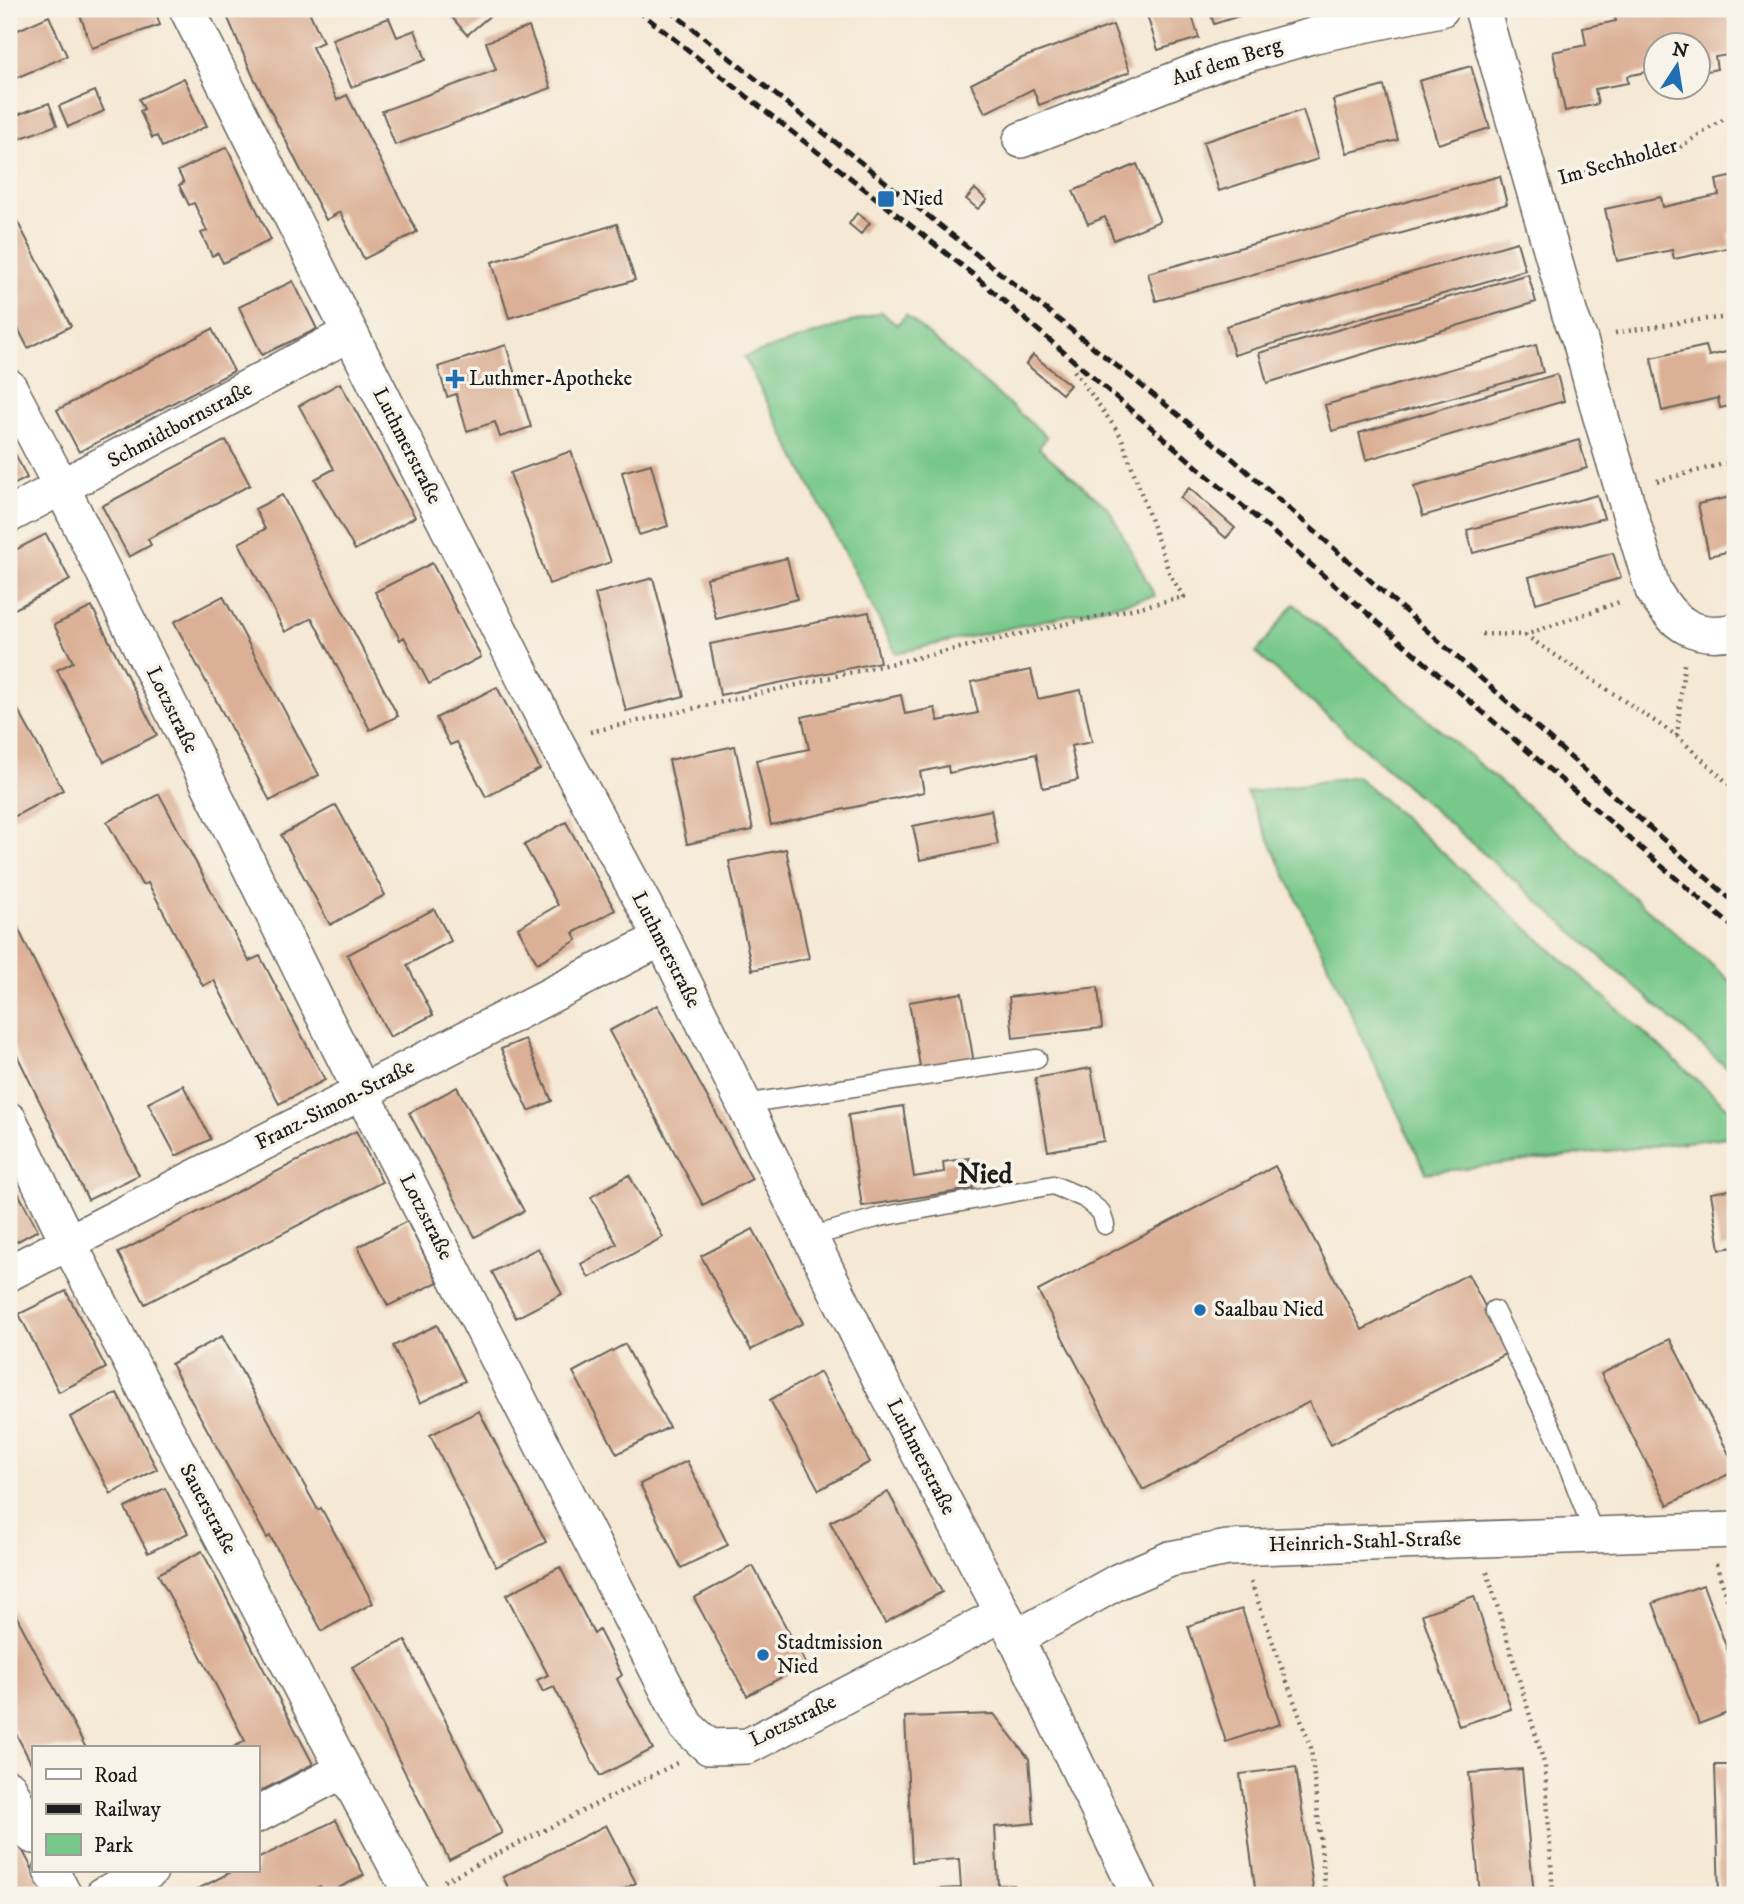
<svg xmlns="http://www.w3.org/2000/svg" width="1744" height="1904" viewBox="0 0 1744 1904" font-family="'IM FELL DW Pica',serif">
	<rect width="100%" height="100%" fill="#f7f3e8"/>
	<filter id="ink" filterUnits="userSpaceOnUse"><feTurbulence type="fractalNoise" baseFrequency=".0143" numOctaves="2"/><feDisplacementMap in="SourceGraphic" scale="14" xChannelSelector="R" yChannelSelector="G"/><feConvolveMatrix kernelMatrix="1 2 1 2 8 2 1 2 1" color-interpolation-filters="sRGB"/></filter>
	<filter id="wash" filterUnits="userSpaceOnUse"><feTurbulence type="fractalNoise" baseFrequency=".00686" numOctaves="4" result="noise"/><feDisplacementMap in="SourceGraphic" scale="28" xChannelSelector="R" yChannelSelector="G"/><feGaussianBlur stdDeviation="1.57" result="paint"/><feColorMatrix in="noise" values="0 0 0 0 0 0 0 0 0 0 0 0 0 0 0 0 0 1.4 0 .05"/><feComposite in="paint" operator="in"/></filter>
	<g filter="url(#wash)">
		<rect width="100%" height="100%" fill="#f5e8d4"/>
		<!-- green -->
		<path fill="#77c88a" stroke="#4a7253" stroke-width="2" d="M882 312 897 325 906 315 1047 437 1039 448 1109 509 1155 596 896 653 744 357Z
			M1294 604 1735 985V1075L1256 653Z
			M1357 776 1735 1114V1136L1426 1173 1247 793Z"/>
		<g id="blocks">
			<!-- building -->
			<path fill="#dbb096" d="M78 9H155L160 25 92 48Z
				M224 9H308L323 42 312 47 337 100 347 95 417 232 364 259 340 212 326 220 252 74Z
				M445 9H490L493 13 467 35Z
				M1145 9H1190L1199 38 1158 50Z
				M1209 9H1261L1214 24Z
				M1613 9H1667L1668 13 1687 9H1735V54L1715 57 1717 69 1698 73V46H1656V70L1627 76 1628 83 1595 89 1598 104 1565 111 1553 52 1586 45 1583 28 1616 21Z
				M49 16 67 56 9 81V34Z
				M389 18 397 37 415 30 426 60 351 87 332 39Z
				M1113 25 1130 72 1039 105 1033 89 985 113 971 84 1022 58Z
				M529 27 551 88 395 145 382 111 496 70 486 42Z
				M1471 66 1490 128 1438 144 1419 81Z
				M184 78 207 126 162 147 157 136 152 138 140 111 144 109 139 99Z
				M1384 86 1398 140 1347 153 1333 100Z
				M95 91 104 111 68 127 59 106Z
				M49 103 57 125 13 141 9 132V118Z
				M1303 110 1318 159 1219 191 1203 142Z
				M227 147 271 240 223 263 218 253 212 256 201 233 207 231 194 203 189 205 179 185 184 183 178 171Z
				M1137 164 1160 221 1114 240 1105 217 1088 224 1073 191Z
				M1500 176 1507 204 1156 301 1148 273Z
				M1735 176V231L1728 233 1731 247 1674 259 1672 250 1617 261 1605 209 1661 197 1663 207 1719 195 1716 180Z
				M975 189 987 200 978 209 966 199Z
				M9 205 71 326 28 348 9 311Z
				M857 213 870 223 861 234 849 224Z
				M617 224 635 280 509 318 492 262Z
				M1517 242 1525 270 1234 355 1226 326Z
				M1528 274 1536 302 1267 383 1259 353Z
				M293 281 317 329 262 355 239 307Z
				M212 329 234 371 79 452 57 410Z
				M506 345 531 427 500 437 495 422 467 431 456 394 447 397 438 367Z
				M1536 345 1543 372 1332 431 1325 405Z
				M1706 346 1709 356 1735 350V405L1720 408 1718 398 1662 411 1651 358Z
				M1033 355 1070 385 1062 394 1026 364Z
				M1557 374 1564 401 1366 460 1359 433Z
				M340 383 415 517 355 550 315 479 334 469 299 406Z
				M226 440 250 485 148 539 151 545 129 557 102 506Z
				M1579 440 1587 468 1423 516 1414 487Z
				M9 441 27 478 9 487Z
				M571 451 611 562 549 584 510 473Z
				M651 464 668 526 639 535 622 472Z
				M1189 488 1235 528 1226 538 1180 498Z
				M282 495 398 716 370 730 312 618 285 632 239 543 265 529 255 509Z
				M1597 495 1604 518 1473 553 1467 530Z
				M1735 496V550L1709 556 1698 504Z
				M46 534 70 580 9 612V553Z
				M1613 553 1621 578 1536 603 1529 577Z
				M787 558 797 599 716 619 706 578Z
				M432 563 481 657 429 684 404 637 400 640 375 592Z
				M653 578 684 696 626 711 595 594Z
				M223 596 319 775 270 801 174 622Z
				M92 607 157 735 104 762 57 670 73 662 54 625Z
				M869 612 880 662 720 695 710 644Z
				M1031 670 1038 699 1081 690 1092 742 1071 746 1078 780 1043 788 1036 754 949 773 948 766 920 772 924 792 771 825 756 760 809 749 802 717 901 695 905 714 935 708 938 721 978 713 971 682Z
				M497 687 540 769 486 797 457 742 450 745 436 718Z
				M9 694 63 790 12 818 9 813Z
				M735 746 753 830 687 844 669 760Z
				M159 794 249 961 260 956 325 1080 279 1104 214 980 203 986 148 883 142 885 107 822Z
				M336 805 385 895 330 925 281 835Z
				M991 810 998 844 920 860 913 826Z
				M566 822 615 910 573 933 577 940 537 963 518 928 558 905 524 845Z
				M786 849 809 958 752 970 729 861Z
				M434 909 451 941 407 965 433 1015 390 1037 347 955Z
				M9 910 139 1175 88 1200 9 1039Z
				M1098 987 1102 1028 1013 1038 1009 997Z
				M962 993 974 1063 921 1072 909 1002Z
				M657 1005 752 1179 703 1205 609 1031Z
				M525 1039 552 1101 529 1111 501 1049Z
				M1091 1068 1104 1141 1048 1151 1035 1078Z
				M183 1085 211 1139 176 1156 148 1103Z
				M457 1087 524 1211 475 1237 409 1113Z
				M903 1106 914 1177 944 1172 943 1162 969 1158 973 1189 862 1206 848 1115Z
				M356 1131 382 1182 145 1304 118 1253Z
				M1275 1166 1362 1330 1468 1274 1509 1352 1331 1445 1309 1402 1143 1490 1038 1291Z
				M629 1175 663 1237 589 1278 581 1264 617 1244 591 1197Z
				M9 1176 38 1230 9 1246Z
				M1735 1189V1247L1720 1249 1711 1193Z
				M407 1221 438 1282 388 1306 358 1247Z
				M753 1229 803 1323 751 1350 701 1256Z
				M538 1248 562 1294 516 1318 492 1272Z
				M66 1291 106 1368 59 1392 19 1314Z
				M437 1325 465 1381 420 1403 393 1346Z
				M222 1336 318 1510 321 1508 373 1603 322 1631 270 1536 267 1538 171 1364Z
				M1670 1339 1735 1466V1471L1668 1505 1601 1374Z
				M625 1344 669 1427 617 1454 573 1372Z
				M820 1372 870 1462 819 1490 770 1400Z
				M117 1393 157 1469 111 1494 70 1417Z
				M479 1411 546 1542 496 1567 430 1435Z
				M687 1461 728 1545 681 1568 640 1484Z
				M165 1488 188 1533 148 1553 125 1508Z
				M888 1492 942 1592 885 1623 830 1522Z
				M202 1551 313 1764 257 1793V1748H232L245 1741 158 1574Z
				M753 1566 806 1664 747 1696 694 1598Z
				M560 1567 594 1634 599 1630 622 1675 617 1679 653 1749 600 1776 554 1687 543 1692 537 1680 548 1675 506 1595Z
				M1703 1585 1735 1670V1710L1699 1724 1653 1603Z
				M1474 1596 1511 1709 1459 1726 1422 1614Z
				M9 1602 86 1748H33V1767L9 1720Z
				M1242 1609 1280 1724 1226 1742 1188 1626Z
				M405 1640 502 1833 449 1860 352 1667Z
				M994 1714 1029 1759 1034 1823 995 1827 998 1885H1014L1015 1895H938L937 1889 961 1888 959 1859 912 1862 905 1717Z
				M1715 1765H1735V1895H1719Z
				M1296 1767 1314 1895H1256L1240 1774Z
				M1522 1769 1534 1895H1480L1469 1773Z
				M336 1820 364 1875 325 1895 320 1886 301 1895H199L196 1890 233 1871H257V1859Z
				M9 1824 13 1832 46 1895H9Z
				M606 1825 636 1883 612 1895H512L503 1877Z"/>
		</g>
	</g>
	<g filter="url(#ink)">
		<use href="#blocks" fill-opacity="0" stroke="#68635c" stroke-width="2"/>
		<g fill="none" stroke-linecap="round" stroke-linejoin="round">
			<defs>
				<path id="service" d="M744 1104 1037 1059
					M810 1237 880 1217 1053 1185 1084 1198 1101 1212 1105 1225
					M1494 1310 1560 1445 1594 1534"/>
				<path id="minor" d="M187 9 555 740 662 938 882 1383 1016 1638 1139 1895
					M1482 9 1570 315 1580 340 1600 414 1653 590C1673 624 1695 640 1735 631
					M1021 140 1223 61 1315 35 1441 9
					M9 387 62 488 361 1091 686 1726 709 1747 748 1746 1002 1614
					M9 515 350 333
					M9 1120 68 1242 344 1770 412 1895
					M9 1273 662 938
					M1016 1638 1119 1581 1170 1559 1228 1548 1735 1530
					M9 1788 33 1836
					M257 1815 344 1770
					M51 1871 64 1895
					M103 1895 150 1871"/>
			</defs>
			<!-- service casing -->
			<use href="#service" stroke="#68635c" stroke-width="21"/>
			<!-- minor casing -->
			<use href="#minor" stroke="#68635c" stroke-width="38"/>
			<!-- path -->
			<path stroke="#68635c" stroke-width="4.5" stroke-dasharray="2 5" stroke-linecap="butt" d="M32 9H38
				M1565 178 1677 149 1735 112
				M1615 333 1695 320 1735 317
				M1657 481 1735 461
				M1482 634 1525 635 1622 601
				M1525 635 1677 736 1735 790
				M590 732 1184 597 1170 575 1121 436 1073 369
				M1677 736 1684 664
				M1716 1564 1735 1623
				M1487 1572 1545 1766 1553 1895
				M1251 1582 1311 1748 1326 1895
				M444 1881 677 1763"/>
			<!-- service -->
			<use href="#service" stroke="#fff" stroke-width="18"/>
			<!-- minor -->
			<use href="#minor" stroke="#fff" stroke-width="35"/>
			<!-- rail -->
			<path stroke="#1c1c1c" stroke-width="5" stroke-dasharray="10 5" stroke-linecap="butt" d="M636 9 975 276 1735 929
				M668 9 1225 452 1735 903"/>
		</g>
	</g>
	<!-- markers -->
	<g fill="#1f6fb2" stroke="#f7f3e8" stroke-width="2.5">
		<rect x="877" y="190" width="18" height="18" rx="3.5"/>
		<path d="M451.5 368.5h7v7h7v7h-7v7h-7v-7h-7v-7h7z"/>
		<circle cx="1200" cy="1310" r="7"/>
		<circle cx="763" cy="1655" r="7"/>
	</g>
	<g text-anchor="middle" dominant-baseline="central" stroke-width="7" stroke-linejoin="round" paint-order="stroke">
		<!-- street labels -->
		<g font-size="21" fill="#1c1c1c" stroke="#f7f3e8">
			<text transform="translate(1227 62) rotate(-18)">Auf dem Berg</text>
			<text transform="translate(1618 162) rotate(-16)">Im Sechholder</text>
			<text transform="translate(180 425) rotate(-28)">Schmidtbornstraße</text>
			<text transform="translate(407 446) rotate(63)">Luthmerstraße</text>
			<text transform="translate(172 710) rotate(64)">Lotzstraße</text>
			<text transform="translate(666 950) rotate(63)">Luthmerstraße</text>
			<text transform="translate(335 1105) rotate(-27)">Franz-Simon-Straße</text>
			<text transform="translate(426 1217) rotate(63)">Lotzstraße</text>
			<text transform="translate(921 1457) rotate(63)">Luthmerstraße</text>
			<text transform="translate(208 1509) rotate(62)">Sauerstraße</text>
			<text transform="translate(1365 1542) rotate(-2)">Heinrich-Stahl-Straße</text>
			<text transform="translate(793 1721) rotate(-26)">Lotzstraße</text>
		</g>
		<!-- poi labels -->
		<g font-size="21" fill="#1c1c1c" stroke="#f7f3e8" text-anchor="start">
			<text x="902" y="199">Nied</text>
			<text x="469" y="379">Luthmer-Apotheke</text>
			<text x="1214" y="1310">Saalbau Nied</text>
			<text x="777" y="1643">Stadtmission<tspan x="777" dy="24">Nied</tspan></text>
		</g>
		<!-- district labels -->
		<g font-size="28" font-weight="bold" fill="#1c1c1c" stroke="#f7f3e8">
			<text x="985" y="1174">Nied</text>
		</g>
	</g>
	<!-- margin -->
	<rect width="1744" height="1904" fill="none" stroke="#f7f3e8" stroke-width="35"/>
	<!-- legend -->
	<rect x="32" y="1746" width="228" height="126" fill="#f7f3e8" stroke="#9f9d96" stroke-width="2"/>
	<rect x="46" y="1769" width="35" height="10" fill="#ffffff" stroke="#9f9d96" stroke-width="2"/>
	<text x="94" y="1782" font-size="21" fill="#1c1c1c">Road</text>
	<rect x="46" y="1804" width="35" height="10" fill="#1c1c1c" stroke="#9f9d96" stroke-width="2"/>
	<text x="94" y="1816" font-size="21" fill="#1c1c1c">Railway</text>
	<rect x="46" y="1834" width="35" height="21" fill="#77c88a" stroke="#9f9d96" stroke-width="2"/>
	<text x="94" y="1852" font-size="21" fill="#1c1c1c">Park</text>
	<!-- north arrow -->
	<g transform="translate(1677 66) rotate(12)"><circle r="33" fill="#f7f3e8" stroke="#9f9d96" stroke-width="2"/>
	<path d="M0-5L12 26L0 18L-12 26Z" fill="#1f6fb2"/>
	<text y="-10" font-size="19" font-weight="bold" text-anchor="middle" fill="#1c1c1c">N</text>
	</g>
</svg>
